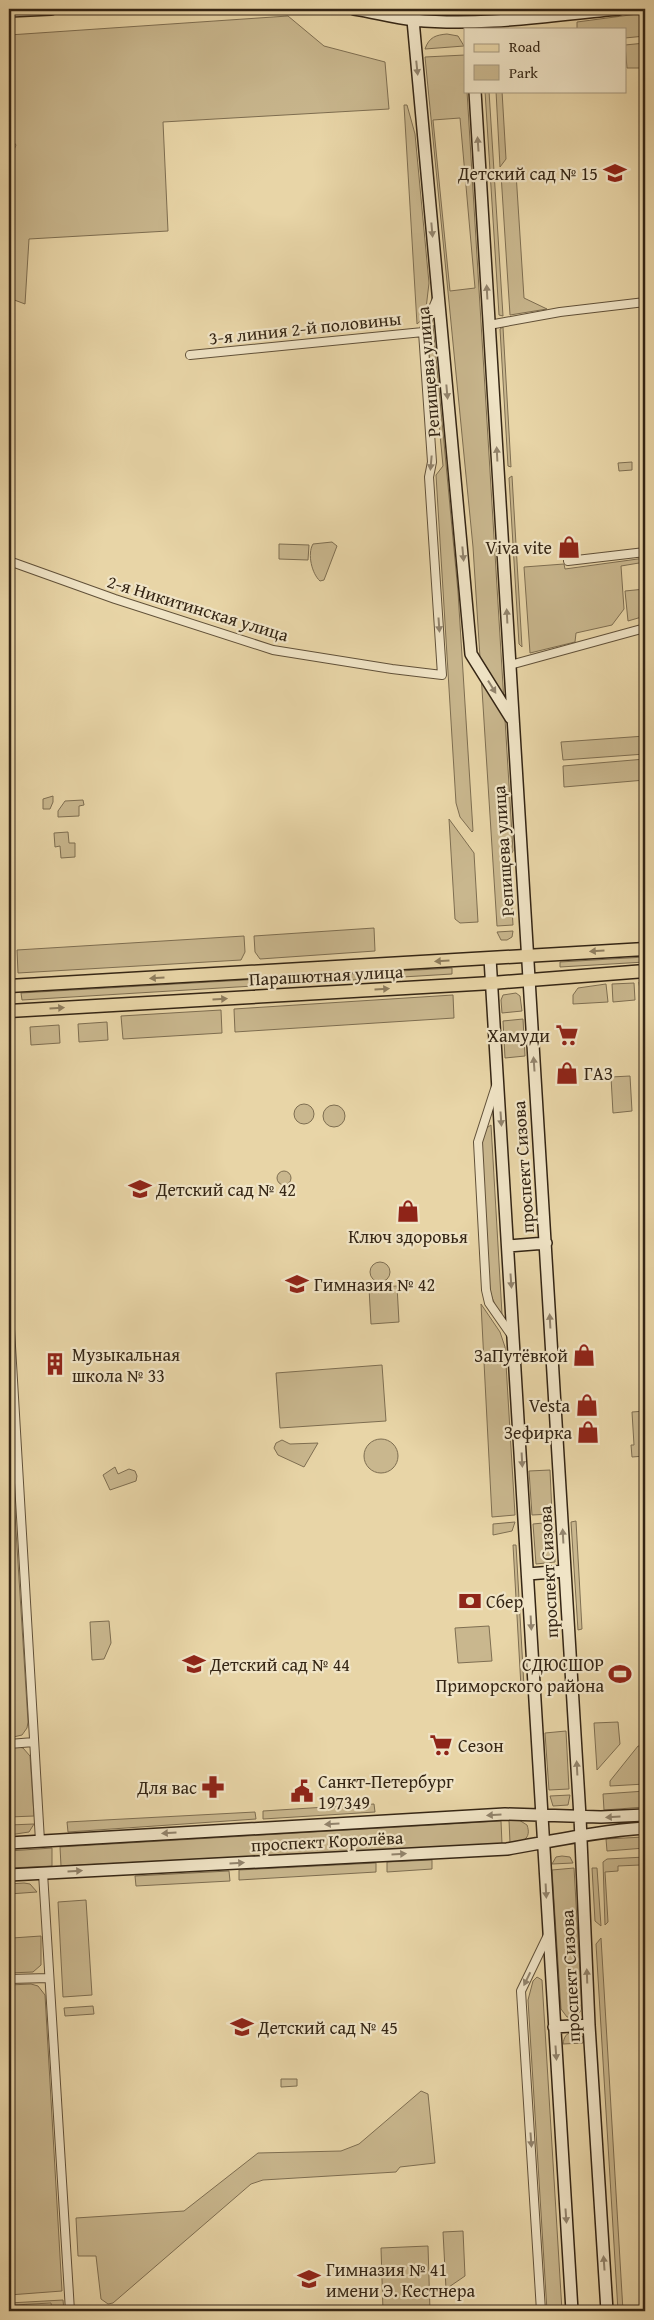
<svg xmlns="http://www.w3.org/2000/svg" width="654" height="2320" viewBox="0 0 654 2320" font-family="'Gentium Book Plus',serif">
	<rect width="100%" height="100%" fill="#e8d5a7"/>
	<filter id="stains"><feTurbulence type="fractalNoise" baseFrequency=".004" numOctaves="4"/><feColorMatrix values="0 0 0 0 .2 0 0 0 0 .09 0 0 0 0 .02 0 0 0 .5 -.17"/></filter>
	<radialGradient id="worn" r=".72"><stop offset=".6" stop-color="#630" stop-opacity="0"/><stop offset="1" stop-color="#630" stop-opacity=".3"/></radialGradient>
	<!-- green -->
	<path fill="#c9b78e" stroke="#7e6e51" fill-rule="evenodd" d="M645 13V36L625 38V29H577V22Z
		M288 16 324 46 385 62 389 109 163 122 168 231 29 239 25 304 9 298V162L16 145 9 136V35Z
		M447 34 458 36 464 46 425 49C429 37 436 35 447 34Z
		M645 43V68H627L625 45Z
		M465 55V91H467L513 851 509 858 513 925 497 926 473 547 425 57ZM460 118 475 288 450 291 433 120Z
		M485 91H489L503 316 499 315Z
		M496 91H502L506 159 500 167Z
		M404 105H407L415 134 429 283 425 317 417 324Z
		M516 173 524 298 547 309 510 315 501 174Z
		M433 325 458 592 473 831 472 832 460 817 456 803 436 475 443 466 436 393 431 388 428 347Z
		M503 327 511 467 508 466 500 329Z
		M632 462V470L619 471 618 463Z
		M512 476 522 647 519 644 509 478Z
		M332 542 337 546 324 580 320 581C312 574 307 554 313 544Z
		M279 544 309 545 308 560 279 559Z
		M645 558V562L621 566 624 609 612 625 576 633 575 642 530 653 524 567 564 564 565 569Z
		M645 589V616L628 621 625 591Z
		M645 736V754L563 760 561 742Z
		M645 759V780L564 787 563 766Z
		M53 796V802L50 809H43V799Z
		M83 800 84 805 79 806V816L58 817V811L65 801Z
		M449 819 474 853 478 922 460 923 455 919Z
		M68 832 69 843H75V857L61 858 60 846 55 847 54 833Z
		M374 928 375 951 260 959 255 952 254 936Z
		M513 931 512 937 507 940H501L497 932Z
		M244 936 245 952 241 960 18 973 17 950Z
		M645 957V962L560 967V962Z
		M452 968V974L22 1000 21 993Z
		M639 982H645V1000H641Z
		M634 983 635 1000 613 1002 612 984Z
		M606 984 608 1002 573 1004V995L578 988Z
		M516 993 520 996 522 1011 502 1013 501 1000 503 995Z
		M453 995 454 1018 235 1032 234 1009Z
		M221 1010 222 1033 123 1039 121 1016Z
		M523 1019 525 1056 505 1058 503 1021Z
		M107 1022 108 1040 79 1042 78 1024Z
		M59 1025 60 1043 31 1045 30 1027Z
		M630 1076 632 1111 613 1113 611 1077Z
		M294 1114a10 10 0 1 1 20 0a10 10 0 1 1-20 0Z
		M323 1116a11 11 0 1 1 22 0a11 11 0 1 1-22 0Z
		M491 1125 502 1314 496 1307 489 1290 481 1142 485 1129Z
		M277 1178a7 7 0 1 1 14 0a7 7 0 1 1-14 0Z
		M370 1272a10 10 0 1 1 20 0a10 10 0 1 1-20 0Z
		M397 1286 399 1322 371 1324 369 1288Z
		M481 1304 500 1332 505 1347 515 1515 492 1517Z
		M382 1365 386 1421 280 1428 276 1373Z
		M645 1411V1456L632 1457 631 1445H634L632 1412Z
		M9 1419 28 1722 27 1728 22 1735 9 1738Z
		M364 1456a17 17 0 1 1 34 0a17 17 0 1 1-34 0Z
		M282 1440 290 1444 318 1443 304 1467 278 1455 274 1448 276 1443Z
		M115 1467 118 1474 129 1469 135 1471 137 1476 136 1481 110 1490 103 1475Z
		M550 1470 552 1514 532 1515 529 1471Z
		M576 1521 582 1629 578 1630 571 1522Z
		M515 1522 512 1531 493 1535V1524Z
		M553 1522 555 1562 536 1564 533 1524Z
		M513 1545H516L524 1687H521Z
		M109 1621 111 1643 104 1659 92 1660 90 1622Z
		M489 1626 492 1661 458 1663 455 1628Z
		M618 1722 620 1744 597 1770 594 1723Z
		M566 1731 569 1789 549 1790 545 1733Z
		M638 1746H645V1784L610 1786V1781Z
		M18 1747 23 1748 30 1756 34 1816 9 1817V1748Z
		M645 1791V1807L604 1810 603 1794Z
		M570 1795 568 1805 553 1806 550 1796Z
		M374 1804 375 1812 263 1819V1811Z
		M255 1812 256 1819 68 1832 67 1822Z
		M509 1820H519L527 1825C532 1839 522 1843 510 1843Z
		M501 1821 502 1844 61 1866 60 1847Z
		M34 1824 29 1832 9 1835V1825Z
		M644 1837 645 1848 607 1851 606 1839Z
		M52 1848V1866L9 1868V1851Z
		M562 1856 570 1857 573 1863 552 1864 556 1857Z
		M645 1857V1869L641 1870 640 1865 618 1866V1871L605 1872 608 1922 605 1925 603 1862 607 1859Z
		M432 1860V1869L387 1872V1862Z
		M376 1863V1872L239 1880V1870Z
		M574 1868 582 2007 580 2012 572 2017H567L561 2009 552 1870Z
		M592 1868H597L601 1926 595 1921Z
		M229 1871 230 1881 136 1886 135 1876Z
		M24 1883 30 1884 37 1892 9 1894V1884Z
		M86 1900 92 1995 63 1997 58 1902Z
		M9 1932H12V1938L41 1936V1965L33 1972 9 1973Z
		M601 1938 623 2311H618L596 1944Z
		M537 1977 542 1980 562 2311H547L528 2000 533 1981Z
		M31 1984 38 1986 45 1995 62 2291 9 2295V1985Z
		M93 2006 94 2014 65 2016 64 2008Z
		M574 2031 583 2037V2043L563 2044C564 2037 566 2033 574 2031Z
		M281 2079H297V2086L281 2087Z
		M421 2091 428 2094 435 2163 400 2167 396 2172 263 2180 251 2184 113 2303 108 2304 101 2299 96 2256H78L76 2218 184 2211 258 2153 341 2151 359 2144Z
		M463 2231 465 2276 446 2289 443 2232Z
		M428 2246 430 2311H383L381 2248Z
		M63 2300 64 2311H52L51 2303 14 2305V2311H9V2303Z"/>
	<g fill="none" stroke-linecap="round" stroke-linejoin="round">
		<defs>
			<path id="street" d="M489 325 560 312 645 302
				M190 355 423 332
				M9 561 115 599 273 650 392 669 442 675 429 477 432 462 423 332 438 296
				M568 561 645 552
				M510 665 645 628
				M496 1086 478 1142 486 1290 489 1303 512 1336
				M9 1312 40 1841
				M9 1744 34 1742
				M43 1873 70 2311
				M9 1979 49 1978
				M541 2311 521 1991 548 1935"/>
			<path id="secondary" d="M354 9C374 12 394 18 414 20 482 27 552 15 619 9
				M412 9 471 654 511 718
				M9 11 51 9
				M475 91 580 1817 589 2025 607 2311
				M490 958 572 2311
				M508 1246 546 1243
				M528 1574 565 1571
				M9 1843 505 1814 601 1817 645 1815
				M9 1875 507 1849C553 1841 599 1831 645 1828
				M554 2027 589 2025"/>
			<path id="primary" d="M9 986 645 949
				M9 1011 492 983 645 971"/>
		</defs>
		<!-- street casing -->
		<use href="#street" stroke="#615139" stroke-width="10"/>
		<!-- secondary casing -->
		<use href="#secondary" stroke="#342514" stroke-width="14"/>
		<!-- primary casing -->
		<use href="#primary" stroke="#342514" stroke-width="15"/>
		<!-- street -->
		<use href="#street" stroke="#f0e4c6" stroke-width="8"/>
		<!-- secondary -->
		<use href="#secondary" stroke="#f0e4c6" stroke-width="11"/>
		<!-- primary -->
		<use href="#primary" stroke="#e8d5a7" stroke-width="12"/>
	</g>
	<!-- one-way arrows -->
	<defs><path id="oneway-solid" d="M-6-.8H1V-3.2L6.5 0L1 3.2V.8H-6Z" transform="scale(1.25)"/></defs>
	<g fill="#92846d">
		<use href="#oneway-solid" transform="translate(417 68) rotate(84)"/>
		<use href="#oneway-solid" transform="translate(478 144) rotate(-94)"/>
		<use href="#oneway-solid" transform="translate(432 230) rotate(85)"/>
		<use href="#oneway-solid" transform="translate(487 292) rotate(-93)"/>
		<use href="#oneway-solid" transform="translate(447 392) rotate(85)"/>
		<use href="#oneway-solid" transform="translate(497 454) rotate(-93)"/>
		<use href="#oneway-solid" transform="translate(431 463) rotate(95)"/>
		<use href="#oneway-solid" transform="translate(463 554) rotate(85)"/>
		<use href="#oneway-solid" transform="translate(507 616) rotate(-93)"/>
		<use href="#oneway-solid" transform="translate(439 625) rotate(86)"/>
		<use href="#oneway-solid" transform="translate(492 687) rotate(58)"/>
		<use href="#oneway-solid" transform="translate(534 1064) rotate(-94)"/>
		<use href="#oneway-solid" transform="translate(501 1119) rotate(86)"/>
		<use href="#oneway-solid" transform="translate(511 1281) rotate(86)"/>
		<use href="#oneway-solid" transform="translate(550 1321) rotate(-93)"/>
		<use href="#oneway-solid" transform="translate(522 1460) rotate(87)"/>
		<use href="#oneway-solid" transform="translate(563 1536) rotate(-93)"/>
		<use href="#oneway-solid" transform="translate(531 1623) rotate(87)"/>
		<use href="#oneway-solid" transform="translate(577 1768) rotate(-93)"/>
		<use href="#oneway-solid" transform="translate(494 1815) rotate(177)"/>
		<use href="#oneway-solid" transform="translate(613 1817) rotate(177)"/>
		<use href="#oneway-solid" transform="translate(332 1824) rotate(177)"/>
		<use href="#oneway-solid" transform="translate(169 1833) rotate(177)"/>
		<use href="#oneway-solid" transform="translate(399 1854) rotate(-3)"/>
		<use href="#oneway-solid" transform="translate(237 1863) rotate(-3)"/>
		<use href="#oneway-solid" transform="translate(75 1871) rotate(-3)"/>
		<use href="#oneway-solid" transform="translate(546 1891) rotate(87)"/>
		<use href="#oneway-solid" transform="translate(587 1976) rotate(-92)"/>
		<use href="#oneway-solid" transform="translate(527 1979) rotate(116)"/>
		<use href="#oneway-solid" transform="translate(556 2053) rotate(86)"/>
		<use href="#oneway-solid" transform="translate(531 2140) rotate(86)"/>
		<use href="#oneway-solid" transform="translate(566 2216) rotate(86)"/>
		<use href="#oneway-solid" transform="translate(604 2263) rotate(-94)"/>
	</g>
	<g fill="#8e7d5e">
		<use href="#oneway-solid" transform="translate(597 951) rotate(177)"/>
		<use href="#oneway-solid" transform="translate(442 961) rotate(176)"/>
		<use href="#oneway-solid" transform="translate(157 978) rotate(177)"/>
		<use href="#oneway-solid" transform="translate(382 989) rotate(-3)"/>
		<use href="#oneway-solid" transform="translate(220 999) rotate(-3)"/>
		<use href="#oneway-solid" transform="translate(57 1008) rotate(-3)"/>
	</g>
	<!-- icons -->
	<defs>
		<symbol id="school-bare" viewBox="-9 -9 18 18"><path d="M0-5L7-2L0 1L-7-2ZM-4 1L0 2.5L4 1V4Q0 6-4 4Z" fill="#8f2418" stroke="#f0e4c6" stroke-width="2.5" paint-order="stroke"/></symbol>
		<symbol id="shop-bare" viewBox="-9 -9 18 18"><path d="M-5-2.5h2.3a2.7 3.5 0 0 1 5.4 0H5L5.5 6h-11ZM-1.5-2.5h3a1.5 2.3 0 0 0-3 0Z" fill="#8f2418" stroke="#f0e4c6" stroke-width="2.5" paint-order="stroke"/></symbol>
		<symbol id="supermarket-bare" viewBox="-9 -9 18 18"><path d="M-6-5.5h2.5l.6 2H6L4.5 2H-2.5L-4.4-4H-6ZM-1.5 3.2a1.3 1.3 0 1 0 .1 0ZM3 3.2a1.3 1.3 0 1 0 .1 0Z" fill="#8f2418" stroke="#f0e4c6" stroke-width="2.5" paint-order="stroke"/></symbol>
		<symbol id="building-bare" viewBox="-9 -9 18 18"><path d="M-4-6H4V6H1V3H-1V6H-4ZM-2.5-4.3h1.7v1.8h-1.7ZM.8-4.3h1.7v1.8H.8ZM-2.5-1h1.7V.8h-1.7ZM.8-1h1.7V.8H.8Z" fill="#8f2418" stroke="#f0e4c6" stroke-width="2.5" paint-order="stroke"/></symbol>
		<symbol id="bank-bare" viewBox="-9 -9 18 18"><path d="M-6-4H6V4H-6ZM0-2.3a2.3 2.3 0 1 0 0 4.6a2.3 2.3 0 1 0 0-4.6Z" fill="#8f2418" stroke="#f0e4c6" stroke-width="2.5" paint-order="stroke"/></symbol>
		<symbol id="stadium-bare" viewBox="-9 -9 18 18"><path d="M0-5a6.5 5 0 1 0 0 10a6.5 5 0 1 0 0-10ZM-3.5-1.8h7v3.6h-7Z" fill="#8f2418" stroke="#f0e4c6" stroke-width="2.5" paint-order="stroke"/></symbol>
		<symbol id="pharmacy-bare" viewBox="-9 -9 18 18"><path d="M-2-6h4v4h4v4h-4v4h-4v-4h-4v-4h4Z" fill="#8f2418" stroke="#f0e4c6" stroke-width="2.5" paint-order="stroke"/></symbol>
		<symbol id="civic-bare" viewBox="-9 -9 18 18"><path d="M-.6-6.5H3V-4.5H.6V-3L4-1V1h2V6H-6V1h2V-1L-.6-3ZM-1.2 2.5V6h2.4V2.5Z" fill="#8f2418" stroke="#f0e4c6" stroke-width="2.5" paint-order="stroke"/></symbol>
	</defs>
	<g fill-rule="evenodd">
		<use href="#school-bare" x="599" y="157" width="32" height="32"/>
		<use href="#shop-bare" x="553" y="531" width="32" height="32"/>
		<use href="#supermarket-bare" x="551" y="1019" width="32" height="32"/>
		<use href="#shop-bare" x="551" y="1057" width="32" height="32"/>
		<use href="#school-bare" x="124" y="1173" width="32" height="32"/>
		<use href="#shop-bare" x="392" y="1195" width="32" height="32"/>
		<use href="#school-bare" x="281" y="1268" width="32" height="32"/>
		<use href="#shop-bare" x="568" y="1339" width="32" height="32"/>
		<use href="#building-bare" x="39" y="1348" width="32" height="32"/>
		<use href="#shop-bare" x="571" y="1389" width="32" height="32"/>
		<use href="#shop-bare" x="572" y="1416" width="32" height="32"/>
		<use href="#bank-bare" x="454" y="1585" width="32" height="32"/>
		<use href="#school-bare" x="178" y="1648" width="32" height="32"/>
		<use href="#stadium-bare" x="604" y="1658" width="32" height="32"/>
		<use href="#supermarket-bare" x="425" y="1729" width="32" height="32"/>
		<use href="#pharmacy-bare" x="197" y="1771" width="32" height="32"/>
		<use href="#civic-bare" x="286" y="1775" width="32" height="32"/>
		<use href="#school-bare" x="226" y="2011" width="32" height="32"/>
		<use href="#school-bare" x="293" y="2263" width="32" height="32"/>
	</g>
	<g text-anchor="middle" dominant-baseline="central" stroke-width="4.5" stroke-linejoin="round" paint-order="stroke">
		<!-- poi labels -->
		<g font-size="18" fill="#342514" stroke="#f0e4c6" text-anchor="start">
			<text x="598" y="173" text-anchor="end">Детский сад № 15</text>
			<text x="552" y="547" text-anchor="end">Viva vite</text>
			<text x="550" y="1035" text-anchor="end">Хамуди</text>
			<text x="584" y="1073">ГАЗ</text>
			<text x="156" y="1189">Детский сад № 42</text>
			<text x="408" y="1236" text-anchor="middle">Ключ здоровья</text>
			<text x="314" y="1284">Гимназия № 42</text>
			<text x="72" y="1354">Музыкальная<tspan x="72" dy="21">школа № 33</tspan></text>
			<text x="568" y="1355" text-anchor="end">ЗаПутёвкой</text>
			<text x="570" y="1405" text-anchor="end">Vesta</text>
			<text x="572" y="1432" text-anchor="end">Зефирка</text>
			<text x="486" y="1601">Сбер</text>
			<text x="210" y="1664">Детский сад № 44</text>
			<text x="604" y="1664" text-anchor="end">СДЮСШОР<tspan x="604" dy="21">Приморского района</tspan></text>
			<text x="458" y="1745">Сезон</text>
			<text x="318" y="1781">Санкт-Петербург<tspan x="318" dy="21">197349</tspan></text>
			<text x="197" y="1787" text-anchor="end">Для вас</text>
			<text x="258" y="2027">Детский сад № 45</text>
			<text x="326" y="2269">Гимназия № 41<tspan x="326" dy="21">имени Э. Кестнера</tspan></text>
		</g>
		<!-- street labels -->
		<g font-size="18" fill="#342514" stroke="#f0e4c6">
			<text transform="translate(305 328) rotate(-6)">3-я линия 2-й половины</text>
			<text transform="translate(428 372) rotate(-95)">Репищева улица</text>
			<text transform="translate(198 608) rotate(17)">2-я Никитинская улица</text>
			<text transform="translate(503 851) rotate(-94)">Репищева улица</text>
			<text transform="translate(326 975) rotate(-3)">Парашютная улица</text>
			<text transform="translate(523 1167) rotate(-94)">проспект Сизова</text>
			<text transform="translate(548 1572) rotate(-93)">проспект Сизова</text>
			<text transform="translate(327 1841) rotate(-3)">проспект Королёва</text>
			<text transform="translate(570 1976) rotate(-93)">проспект Сизова</text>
		</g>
	</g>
	<!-- margin -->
	<rect width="654" height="2320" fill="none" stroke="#e8d5a7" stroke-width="30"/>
	<rect x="10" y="10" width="634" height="2300" fill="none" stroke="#342514" stroke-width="2.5"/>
	<rect x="15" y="15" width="624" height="2290" fill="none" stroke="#342514"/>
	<!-- legend -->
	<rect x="464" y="28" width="162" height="65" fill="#f0e4c6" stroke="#a5987f"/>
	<rect x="474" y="44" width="25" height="8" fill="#e8d5a7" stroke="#a5987f"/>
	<text x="509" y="52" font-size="15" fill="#342514">Road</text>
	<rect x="474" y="65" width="25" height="15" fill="#c9b78e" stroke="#a5987f"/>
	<text x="509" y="78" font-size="15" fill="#342514">Park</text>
	<rect width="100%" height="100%" filter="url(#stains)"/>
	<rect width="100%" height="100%" fill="url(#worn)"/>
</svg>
